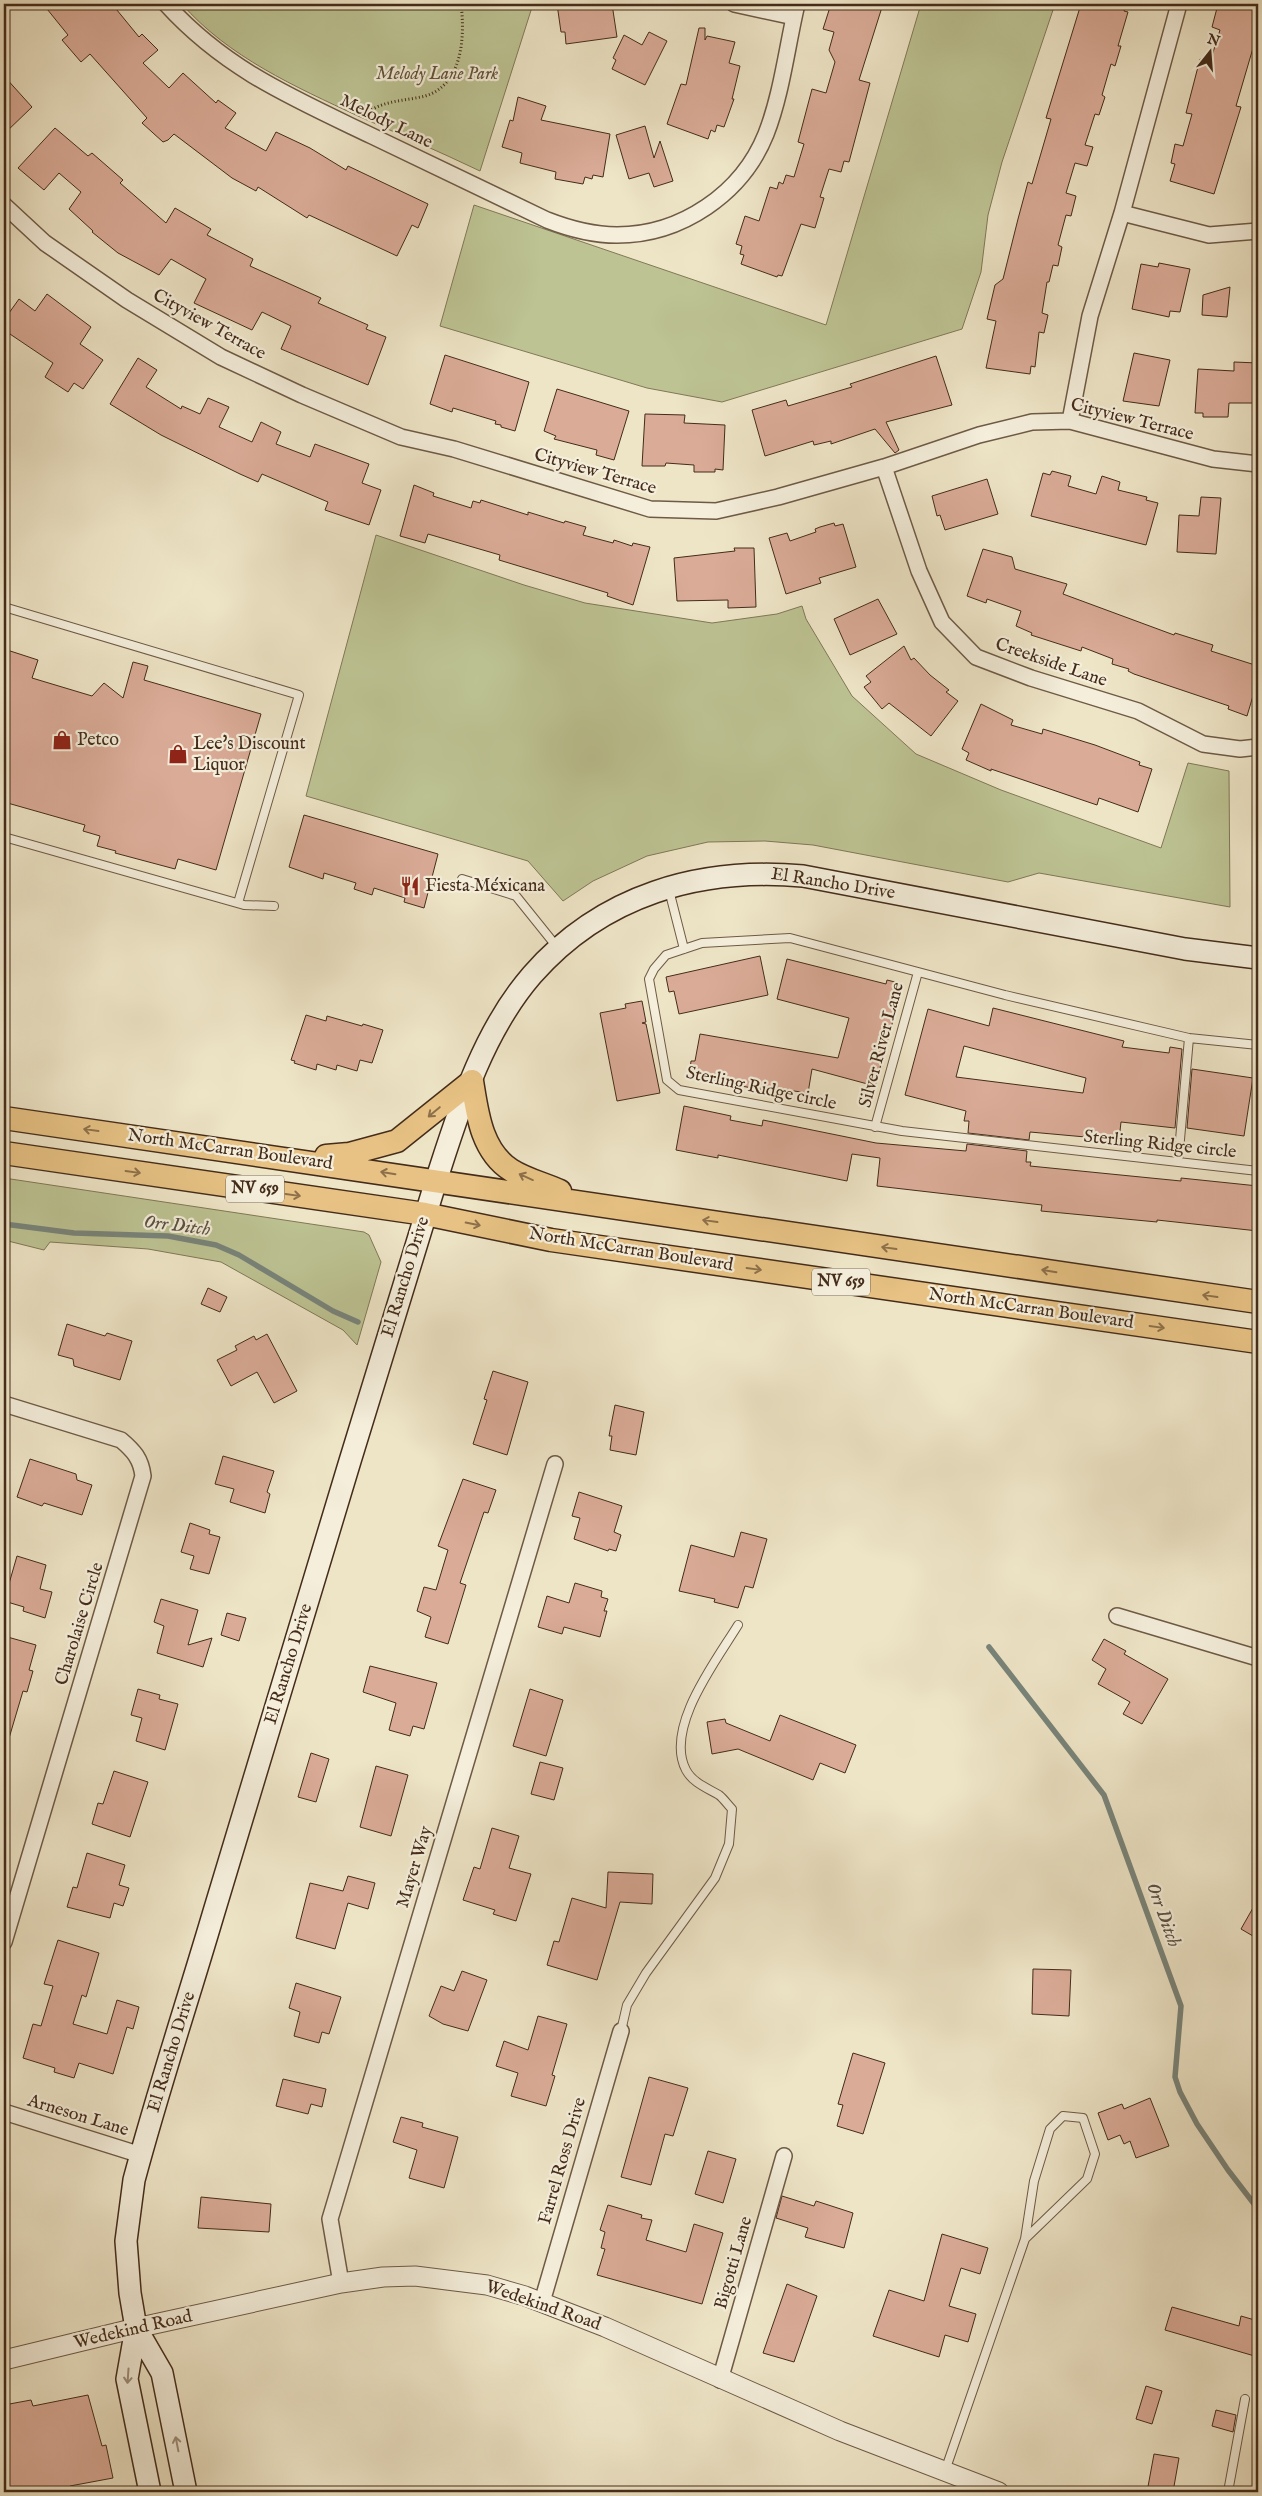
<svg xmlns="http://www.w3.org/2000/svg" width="1262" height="2496" viewBox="0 0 1262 2496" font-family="'IM FELL English',serif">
	<rect width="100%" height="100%" fill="#eee5c7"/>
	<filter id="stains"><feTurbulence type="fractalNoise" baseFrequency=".004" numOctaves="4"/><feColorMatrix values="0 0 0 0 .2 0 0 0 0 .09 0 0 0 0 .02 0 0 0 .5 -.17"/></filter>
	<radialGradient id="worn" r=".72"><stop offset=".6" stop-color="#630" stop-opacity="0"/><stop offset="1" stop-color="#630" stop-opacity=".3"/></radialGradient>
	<!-- green -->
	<path fill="#bdc393" stroke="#807856" d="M182 4H533L480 171C440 152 399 134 358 116 296 87 228 57 182 4Z
		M921 4H1055L1002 162 988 215 981 272 962 329 722 402 647 388 440 326 474 205 826 325Z
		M376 535 524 585 585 603 712 623 777 614 802 606 806 619 852 696 916 754 1001 790 1161 848 1188 763 1229 771 1230 907 1039 873 1008 882 813 845 765 841 708 842 647 856 593 881 563 901 528 861 306 796Z
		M1253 772H1258V928L1254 927Z
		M4 1178 364 1232 369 1235 381 1262 357 1345 343 1330 221 1262 148 1249 50 1242 44 1250 4 1240Z"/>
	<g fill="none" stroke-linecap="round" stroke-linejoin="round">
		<!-- stream -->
		<path stroke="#78847a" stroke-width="5.5" d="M4 1224 74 1233 168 1236 216 1245 239 1255 333 1311 358 1322
			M989 1647 1104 1795 1181 2006 1175 2077 1180 2092 1197 2124 1228 2170 1258 2209"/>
	</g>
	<!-- building -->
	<path fill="#daab97" stroke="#442c1a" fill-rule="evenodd" d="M43 4H112L139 37 142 34 158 50 143 63 169 88 183 73 216 103 218 100 236 113 225 128 266 151 276 132 310 148 346 170 348 166 428 204 418 228 412 225 397 256 309 215 307 218 258 187 256 191 232 178 174 134 168 140 163 142 142 123 147 118 90 54 81 62 62 40 68 35Z
		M557 4H612L617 37 566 44 565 32H561Z
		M831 4H883L859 80 870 83 849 162 844 161 841 172 829 169 820 197 824 198 815 228 801 224 782 276 778 275 777 277 741 264 744 255 740 254 742 246 736 244 745 216 759 221 770 187 777 189 779 182 783 184 786 175 794 177 804 144 798 142 812 89 826 93 835 62 829 50 834 32 823 29Z
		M1081 4H1126L1124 11 1128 12 1118 46H1121L1115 66 1111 64 1102 95 1105 97 1099 115 1095 114 1085 145 1093 147 1087 166 1075 163 1066 193 1076 196 1071 216 1066 215 1058 245 1062 247 1058 266 1053 265 1049 282H1047L1042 313 1048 315 1044 333 1039 332 1035 367 1031 366 1030 374 986 368 996 321 987 319 995 285 1003 279 1018 219 1028 182 1032 184 1051 119 1046 118Z
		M1222 4H1258V31L1236 106 1241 107 1214 194 1170 181 1175 164 1171 163 1175 144 1183 146 1192 114 1186 113 1200 59 1210 62 1220 30 1212 27 1217 8 1221 9Z
		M699 28H705V40L707 36 735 42 729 63 740 66 732 99H734L724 127 717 125 715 132 711 130 708 139 667 124 681 84 686 85Z
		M649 32 667 41 645 85 612 69 616 60 613 58 624 35 642 45Z
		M4 76 32 107 4 134Z
		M518 97 546 106 541 120 610 134 603 177 593 175 592 179 585 177 583 184 555 179 556 172 520 163 522 153 502 147 510 120 513 121Z
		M645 126 654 158 660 141 673 181 654 187 649 173 629 179 616 135Z
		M55 128 88 156 92 153 123 180 120 183 166 223 175 208 211 229 207 235 253 259 250 266 321 298 318 303 368 325 366 329 386 337 368 385 281 349 291 326 262 312 252 330 194 303 206 279 171 259 159 275 118 253 92 232 93 231 69 209 81 192 59 173 44 190 18 168Z
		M1159 263 1190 269 1180 312 1170 311 1169 317 1132 309 1141 264 1158 267Z
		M1230 287 1227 317 1202 315 1203 295Z
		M47 294 91 327 80 344 103 360 83 389 74 383 68 392 45 377 53 363 4 330V320L19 299 35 311Z
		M1134 353 1170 360 1159 406 1123 401Z
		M445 355 529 382 515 431 501 427V425L495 424 496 421 453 408 452 412 430 404Z
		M936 356 952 405 886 422 899 450 895 453 875 429 831 444V441L814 445 813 441 765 456 752 410 786 400 788 406 852 387 850 384Z
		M138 358 157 370 146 387 181 409 182 406 200 414 208 398 229 407 219 427 252 442 261 422 281 432 276 444 310 457 315 444 369 464 362 483 381 490 369 525 325 510 328 502 262 474 258 482 240 474 161 435 110 404Z
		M1234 362 1258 363V403H1229L1228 417H1203V413H1195L1198 369 1234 371Z
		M557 389 629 411 614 460 596 455 597 450 554 439 556 436 544 431Z
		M645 414 685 415 684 423 725 425 723 470 715 469V472H694V465L666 463 665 466H642Z
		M1052 471 1071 476 1068 486 1096 494 1102 476 1120 482 1118 490 1147 497 1146 500 1158 503 1146 545 1031 516 1043 473 1050 475Z
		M987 479 998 514 945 530 940 515 937 516 932 496Z
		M414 485 434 493 433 496 471 508 473 501 480 503 481 500 528 515V512L564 523 565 521 586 527 583 535 613 543 614 540 632 546 633 543 650 547 633 605 607 596 608 593 499 560 500 555 428 534 425 543 400 536Z
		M1201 497 1221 498 1216 554 1177 552 1179 515 1199 516Z
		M834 523 835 526 843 524 856 567 819 578 821 583 786 594 769 538 787 533 790 541 816 532 815 529 820 527Z
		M734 548H754L756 607 728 608V600L677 601 674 558 735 551Z
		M983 549 1012 557 1015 569 1067 584 1063 594 1174 635 1175 633 1213 645 1211 651 1258 666V679L1247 716 1228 709 1229 706 1134 674 1128 671 1129 669 1112 664 1113 659 1082 647 1081 651 1031 635 1032 633 1016 626 1021 611 987 599 986 603 967 596Z
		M878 599 897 634 850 655 834 619Z
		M904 646 911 660 914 658 930 675 949 690 946 692 958 701 931 736 889 703 882 709 864 687 871 682 866 676Z
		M4 649 38 660 32 678 92 696 104 683 123 698 133 662 148 666 144 680 261 714 216 870 178 859 175 869 115 853 116 851 97 846 100 836 83 831 85 825 4 802Z
		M981 704 1013 720 1011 725 1042 734 1043 729 1095 745 1140 762 1139 765 1152 769 1138 812 1099 798 1097 805 991 769V771L966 760 969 753 962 749Z
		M304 815 438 854 424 908 404 902 405 898 374 888 372 895 354 889 356 883 324 873 323 879 289 867Z
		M760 956 768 995 679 1014 674 991 669 992 666 977Z
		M787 959 886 984 887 980 903 984 875 1086 812 1069 808 1093 787 1090V1094L689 1077 691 1061H695L700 1034 838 1058 849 1018 777 999Z
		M642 1001 646 1022 642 1023 646 1024 660 1093 617 1101 600 1013 626 1008 625 1004Z
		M993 1008 1124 1041 1122 1047 1169 1053 1170 1047 1182 1049 1175 1128 1121 1122 1119 1140 1030 1132 1029 1140 968 1133 969 1121H964L966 1111 905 1095 928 1009 989 1026ZM964 1046 1086 1078 1083 1093 956 1077Z
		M306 1015 326 1021 327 1016 362 1026 363 1024 383 1030 372 1063 360 1060 357 1071 337 1065 336 1070 317 1064 316 1070 294 1063 295 1061 291 1060Z
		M1192 1069 1253 1078 1244 1136 1187 1128Z
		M684 1106 731 1116 730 1120 762 1126 763 1120 876 1143 966 1151 967 1144 1027 1151 1026 1162H1031L1030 1166 1181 1181V1178L1258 1186V1231L1157 1220V1222L1041 1211 1042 1205 877 1186 880 1158 852 1154 847 1181 718 1155V1158L676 1150Z
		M208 1288 227 1297 220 1312 201 1304Z
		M67 1324 105 1336 107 1333 132 1341 120 1380 74 1366 73 1359 58 1355Z
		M267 1334 297 1391 274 1403 257 1372 231 1386 217 1360 237 1350 235 1346 254 1336 256 1340Z
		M493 1371 528 1382 507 1455 473 1444 487 1400 484 1399Z
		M615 1405 644 1412 636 1455 610 1450 612 1436H609Z
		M223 1456 274 1471 267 1492 270 1494 265 1513 230 1502 234 1489 215 1484Z
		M30 1459 76 1474 77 1480 92 1485 82 1515 44 1503 42 1506 17 1497Z
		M463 1479 496 1490 488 1513 484 1512 460 1583 466 1585 448 1644 425 1637 431 1617 417 1611 424 1587 436 1590 448 1550 438 1546Z
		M579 1492 622 1506 614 1532 621 1535 616 1551 609 1549 608 1551 574 1539 580 1518 572 1516Z
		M190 1523 210 1530 209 1534 220 1537 209 1574 190 1569 194 1556 181 1552Z
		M741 1532 767 1539 753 1588 745 1586 738 1608 714 1602 715 1599 679 1591 691 1545 734 1557Z
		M17 1556 46 1565 40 1589 52 1592 45 1618 23 1611 24 1607 4 1601Z
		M575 1583 602 1591 601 1597 608 1599 604 1611H607L600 1637 564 1627 562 1634 538 1627 547 1596 569 1603Z
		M161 1599 198 1610 188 1645 212 1638 203 1667 157 1653 164 1626 154 1622Z
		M227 1613 246 1618 239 1641 221 1635Z
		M4 1636 36 1645 29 1670 33 1671 27 1692 23 1691 7 1745H4Z
		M1104 1639 1126 1651 1124 1654 1168 1679 1142 1724 1123 1714 1130 1702 1098 1684 1106 1669 1092 1660Z
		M370 1666 437 1683 424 1729 413 1726 410 1736 389 1730 396 1703 363 1692Z
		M138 1689 160 1695 159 1699 178 1704 165 1750 136 1741 142 1718 131 1715Z
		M530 1689 563 1700 546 1756 513 1746Z
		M780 1715 856 1745 845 1773 820 1763 813 1780 738 1749 712 1754 707 1722 725 1719 726 1723 770 1741Z
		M311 1753 329 1759 316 1802 298 1797Z
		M540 1762 563 1768 554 1800 531 1794Z
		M376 1766 408 1775 391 1836 360 1827Z
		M114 1771 148 1782 130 1837 92 1824 98 1803 103 1804Z
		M492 1828 519 1836 509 1868 531 1874 516 1921 493 1914 495 1910 463 1900 474 1867 480 1869Z
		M87 1853 125 1865 119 1885 129 1888 123 1906 114 1903 110 1918 67 1907 73 1887 77 1888Z
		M608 1872 653 1874 652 1904 620 1902 597 1980 547 1965 554 1941 559 1942 572 1898 606 1908Z
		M348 1876 375 1883 368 1909 348 1903 335 1949 296 1938 310 1883 343 1891Z
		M1258 1899V1939L1241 1929Z
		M58 1940 99 1953 86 1997 82 1995 73 2024 107 2034 117 2000 139 2007 133 2029 127 2027 113 2074 79 2063 74 2078 54 2072 55 2068 23 2058 33 2024 41 2026 53 1986 44 1984Z
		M1033 1969 1071 1970 1069 2016 1032 2014Z
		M462 1971 487 1980 468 2031 443 2024 429 2016 441 1986 454 1991Z
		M296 1983 341 1997 329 2034 322 2032 319 2043 294 2036 300 2012 289 2008Z
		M538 2016 567 2024 552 2075 555 2076 546 2106 511 2096 518 2073 496 2066 504 2041 528 2050Z
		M853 2053 885 2063 863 2134 837 2126 843 2105 838 2104Z
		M649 2077 688 2088 673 2136 665 2134 651 2185 621 2177Z
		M283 2079 326 2089 322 2107 311 2104 308 2114 276 2106Z
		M1150 2098 1169 2146 1136 2158 1130 2141 1124 2144 1120 2135 1108 2140 1098 2113 1122 2104 1124 2109Z
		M401 2117 423 2123 422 2127 458 2137 444 2188 409 2178 417 2150 393 2142Z
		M708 2151 736 2159 723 2203 695 2194Z
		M782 2196 814 2206 816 2201 853 2213 844 2248 805 2237 808 2228 776 2218Z
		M201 2197 271 2204 269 2232 198 2228Z
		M608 2205 642 2215 641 2218 652 2220 646 2240 686 2252 694 2224 723 2233 702 2304 597 2275 605 2249 601 2248 605 2232 600 2230Z
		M942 2234 988 2248 980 2274 961 2268 949 2306 976 2314 968 2342 945 2335 939 2357 873 2336 889 2290 924 2301Z
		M787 2284 817 2296 794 2362 763 2353Z
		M1172 2307 1239 2326 1241 2316 1258 2321V2357L1165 2330Z
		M1146 2386 1162 2391 1152 2424 1136 2419Z
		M88 2395 102 2446 106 2445 113 2478 70 2486 72 2492H4V2405L31 2400 33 2406Z
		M1216 2410 1236 2415 1233 2432 1212 2426Z
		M1154 2454 1179 2458 1173 2492H1147Z"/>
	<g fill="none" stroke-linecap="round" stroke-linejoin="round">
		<defs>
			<path id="service" d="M4 607 299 695 238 903
				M4 837 244 905 274 906
				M462 879 516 896 557 947
				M669 890 684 949
				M1258 1045 1189 1038 1005 995 790 938 702 943 666 955 654 969 649 979 667 1080 679 1090 902 1131 1258 1171
				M875 1127 918 972
				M1178 1162 1189 1038
				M621 2031 627 2005 646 1973 715 1878 729 1844 732 1809C728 1805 724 1799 719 1795 707 1788 693 1783 686 1770 664 1728 716 1661 738 1625
				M945 2471 1025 2239 1034 2181 1050 2129 1063 2116 1083 2118 1095 2154 1087 2179 1025 2239
				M1228 2492 1245 2399"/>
			<path id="minor" d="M166 4C226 70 293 98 372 136 430 164 488 192 547 220 570 229 592 235 617 235 681 235 742 194 766 134 782 93 787 46 797 4
				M734 4 794 17
				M4 205 45 243 127 300 221 357 302 395 401 437 454 449 650 509 716 511 778 497 884 467 979 435 1032 422 1070 421 1213 459 1258 464
				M1122 213 1209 235 1258 231
				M1070 421 1090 316 1122 213 1179 4
				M884 467 919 571 942 622 976 657 1031 678 1138 711 1203 744 1240 749 1258 747
				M4 1404 121 1440C134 1451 141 1459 143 1476L4 1942
				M1117 1616 1258 1658
				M4 2112 141 2155
				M341 2283 330 2219 555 1464
				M542 2302 621 2031
				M720 2380 784 2156"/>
			<path id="tertiary" d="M4 2360 136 2328 341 2283 383 2277 415 2276 487 2285 525 2296 605 2327 840 2431 999 2492"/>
			<path id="secondary" d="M136 2328 127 2379 150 2492
				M186 2492 162 2373 136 2328 130 2293 126 2241 134 2180C158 2090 187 2003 213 1915 259 1763 305 1612 350 1461 378 1367 407 1274 436 1181 459 1110 482 1033 532 975 602 895 699 867 803 876L1185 949 1258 958"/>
			<path id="primary" d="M472 1081C477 1112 481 1151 511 1170 525 1179 544 1184 560 1191
				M4 1118 1258 1302
				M4 1153 425 1214 551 1240 1258 1342
				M326 1156 349 1154 397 1141 472 1081"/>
		</defs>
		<!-- service casing -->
		<use href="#service" stroke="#6e5a45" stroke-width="10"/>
		<!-- minor casing -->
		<use href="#minor" stroke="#6e5a45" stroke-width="18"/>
		<!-- tertiary casing -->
		<use href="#tertiary" stroke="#6e5a45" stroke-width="21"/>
		<!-- secondary casing -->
		<use href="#secondary" stroke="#442c1a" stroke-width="24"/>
		<!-- primary casing -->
		<use href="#primary" stroke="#442c1a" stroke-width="25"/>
		<!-- path -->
		<path stroke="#442c1a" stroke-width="3" stroke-dasharray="1 2.5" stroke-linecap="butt" d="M366 114C382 100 406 101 425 96 463 85 465 36 461 4"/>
		<!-- service -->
		<use href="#service" stroke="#f4eedb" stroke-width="8"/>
		<!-- minor -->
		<use href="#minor" stroke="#f4eedb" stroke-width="15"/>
		<!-- tertiary -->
		<use href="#tertiary" stroke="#f4eedb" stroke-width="19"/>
		<!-- secondary -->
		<use href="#secondary" stroke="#f4eedb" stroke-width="21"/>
		<!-- primary -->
		<use href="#primary" stroke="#e7c284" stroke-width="22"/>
	</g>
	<!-- one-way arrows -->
	<defs><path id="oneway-shaft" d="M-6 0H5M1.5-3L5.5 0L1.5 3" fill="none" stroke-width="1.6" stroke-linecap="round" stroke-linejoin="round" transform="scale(1.25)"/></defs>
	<g stroke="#8d704a">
		<use href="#oneway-shaft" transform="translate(434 1112) rotate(140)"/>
		<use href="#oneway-shaft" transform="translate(91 1130) rotate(-172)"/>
		<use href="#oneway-shaft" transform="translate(133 1172) rotate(8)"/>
		<use href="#oneway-shaft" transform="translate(388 1173) rotate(-171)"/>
		<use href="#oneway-shaft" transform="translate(526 1177) rotate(-156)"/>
		<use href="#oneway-shaft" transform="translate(293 1195) rotate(8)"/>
		<use href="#oneway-shaft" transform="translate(710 1221) rotate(-172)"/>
		<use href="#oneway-shaft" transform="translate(473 1224) rotate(11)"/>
		<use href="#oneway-shaft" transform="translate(889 1248) rotate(-172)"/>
		<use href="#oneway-shaft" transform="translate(754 1269) rotate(8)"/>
		<use href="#oneway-shaft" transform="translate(1049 1271) rotate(-171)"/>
		<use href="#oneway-shaft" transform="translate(1210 1296) rotate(-172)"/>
		<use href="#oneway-shaft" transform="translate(1157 1327) rotate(8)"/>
	</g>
	<g stroke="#9c8d7a">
		<use href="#oneway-shaft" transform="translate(128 2376) rotate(94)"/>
		<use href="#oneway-shaft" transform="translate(177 2444) rotate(-101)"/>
	</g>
	<!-- icons -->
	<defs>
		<symbol id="shop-bare" viewBox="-9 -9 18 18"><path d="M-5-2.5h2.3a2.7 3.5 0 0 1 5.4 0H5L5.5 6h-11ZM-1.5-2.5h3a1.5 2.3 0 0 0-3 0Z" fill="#8f2418" stroke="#f4eedb" stroke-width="2.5" paint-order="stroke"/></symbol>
		<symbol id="restaurant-bare" viewBox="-9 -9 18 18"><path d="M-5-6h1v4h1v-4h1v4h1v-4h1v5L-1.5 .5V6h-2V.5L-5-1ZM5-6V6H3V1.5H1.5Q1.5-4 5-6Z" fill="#8f2418" stroke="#f4eedb" stroke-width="2.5" paint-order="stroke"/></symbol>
	</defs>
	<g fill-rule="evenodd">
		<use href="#shop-bare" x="48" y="726" width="28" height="28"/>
		<use href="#shop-bare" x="164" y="740" width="28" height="28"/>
		<use href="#restaurant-bare" x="396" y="872" width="28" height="28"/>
	</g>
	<g text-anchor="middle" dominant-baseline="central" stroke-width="4.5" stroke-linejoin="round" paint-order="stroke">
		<!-- shield labels -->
		<g fill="#f4eedb" stroke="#796654" stroke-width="1">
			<rect x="226" y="1175.5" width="58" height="27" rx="4"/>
			<rect x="812" y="1268.5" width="58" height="27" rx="4"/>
		</g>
		<g font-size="16" font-weight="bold" fill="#442c1a">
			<text x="255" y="1189">NV 659</text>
			<text x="841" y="1282">NV 659</text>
		</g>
		<!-- park labels -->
		<g font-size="18" font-style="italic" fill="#625238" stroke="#f4eedb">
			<text x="437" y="74">Melody Lane Park</text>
		</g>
		<!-- street labels -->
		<g font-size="18" fill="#442c1a" stroke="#f4eedb">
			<text transform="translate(386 122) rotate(26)">Melody Lane</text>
			<text transform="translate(209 325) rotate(29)">Cityview Terrace</text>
			<text transform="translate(1132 420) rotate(14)">Cityview Terrace</text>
			<text transform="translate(595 472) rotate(16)">Cityview Terrace</text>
			<text transform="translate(1051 663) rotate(19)">Creekside Lane</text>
			<text transform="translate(833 884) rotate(9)">El Rancho Drive</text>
			<text transform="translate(882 1045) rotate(-75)">Silver River Lane</text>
			<text transform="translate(761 1089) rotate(12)">Sterling Ridge circle</text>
			<text transform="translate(1160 1145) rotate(6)">Sterling Ridge circle</text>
			<text transform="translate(230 1150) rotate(8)">North McCarran Boulevard</text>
			<text transform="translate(631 1250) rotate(9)">North McCarran Boulevard</text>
			<text transform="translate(406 1277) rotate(-73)">El Rancho Drive</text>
			<text transform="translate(1031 1309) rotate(8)">North McCarran Boulevard</text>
			<text transform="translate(80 1624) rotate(-73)">Charolaise Circle</text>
			<text transform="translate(289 1664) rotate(-73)">El Rancho Drive</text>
			<text transform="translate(415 1867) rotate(-73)">Mayer Way</text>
			<text transform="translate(172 2052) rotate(-73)">El Rancho Drive</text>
			<text transform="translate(78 2116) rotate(17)">Arneson Lane</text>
			<text transform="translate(563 2161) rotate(-74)">Farrel Ross Drive</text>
			<text transform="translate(734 2263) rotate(-74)">Bigotti Lane</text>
			<text transform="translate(543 2306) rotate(19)">Wedekind Road</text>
			<text transform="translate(133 2330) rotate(-13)">Wedekind Road</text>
		</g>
		<!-- poi labels -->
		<g font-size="18" fill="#442c1a" stroke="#f4eedb" text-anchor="start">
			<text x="77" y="740">Petco</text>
			<text x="193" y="744">Lee's Discount<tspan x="193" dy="21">Liquor</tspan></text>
			<text x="425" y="886">Fiesta Méxicana</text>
		</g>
		<!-- water labels -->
		<g font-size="19" font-style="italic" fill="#5a5042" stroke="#f4eedb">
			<text transform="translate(177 1226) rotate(7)">Orr Ditch</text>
			<text transform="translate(1163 1915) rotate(70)">Orr Ditch</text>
		</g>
	</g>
	<!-- margin -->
	<rect width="1262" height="2496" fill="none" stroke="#eee5c7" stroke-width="20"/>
	<rect x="5" y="5" width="1252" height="2486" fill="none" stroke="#442c1a" stroke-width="2.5"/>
	<rect x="10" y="10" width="1242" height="2476" fill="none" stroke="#442c1a"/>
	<!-- north arrow -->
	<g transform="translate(1210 52) rotate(17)" stroke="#f4eedb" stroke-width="4" paint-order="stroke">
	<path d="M0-4L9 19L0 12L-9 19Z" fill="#442c1a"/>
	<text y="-8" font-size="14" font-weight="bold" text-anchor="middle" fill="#442c1a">N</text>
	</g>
	<rect width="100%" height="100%" filter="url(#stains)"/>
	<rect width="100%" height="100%" fill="url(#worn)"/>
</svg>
